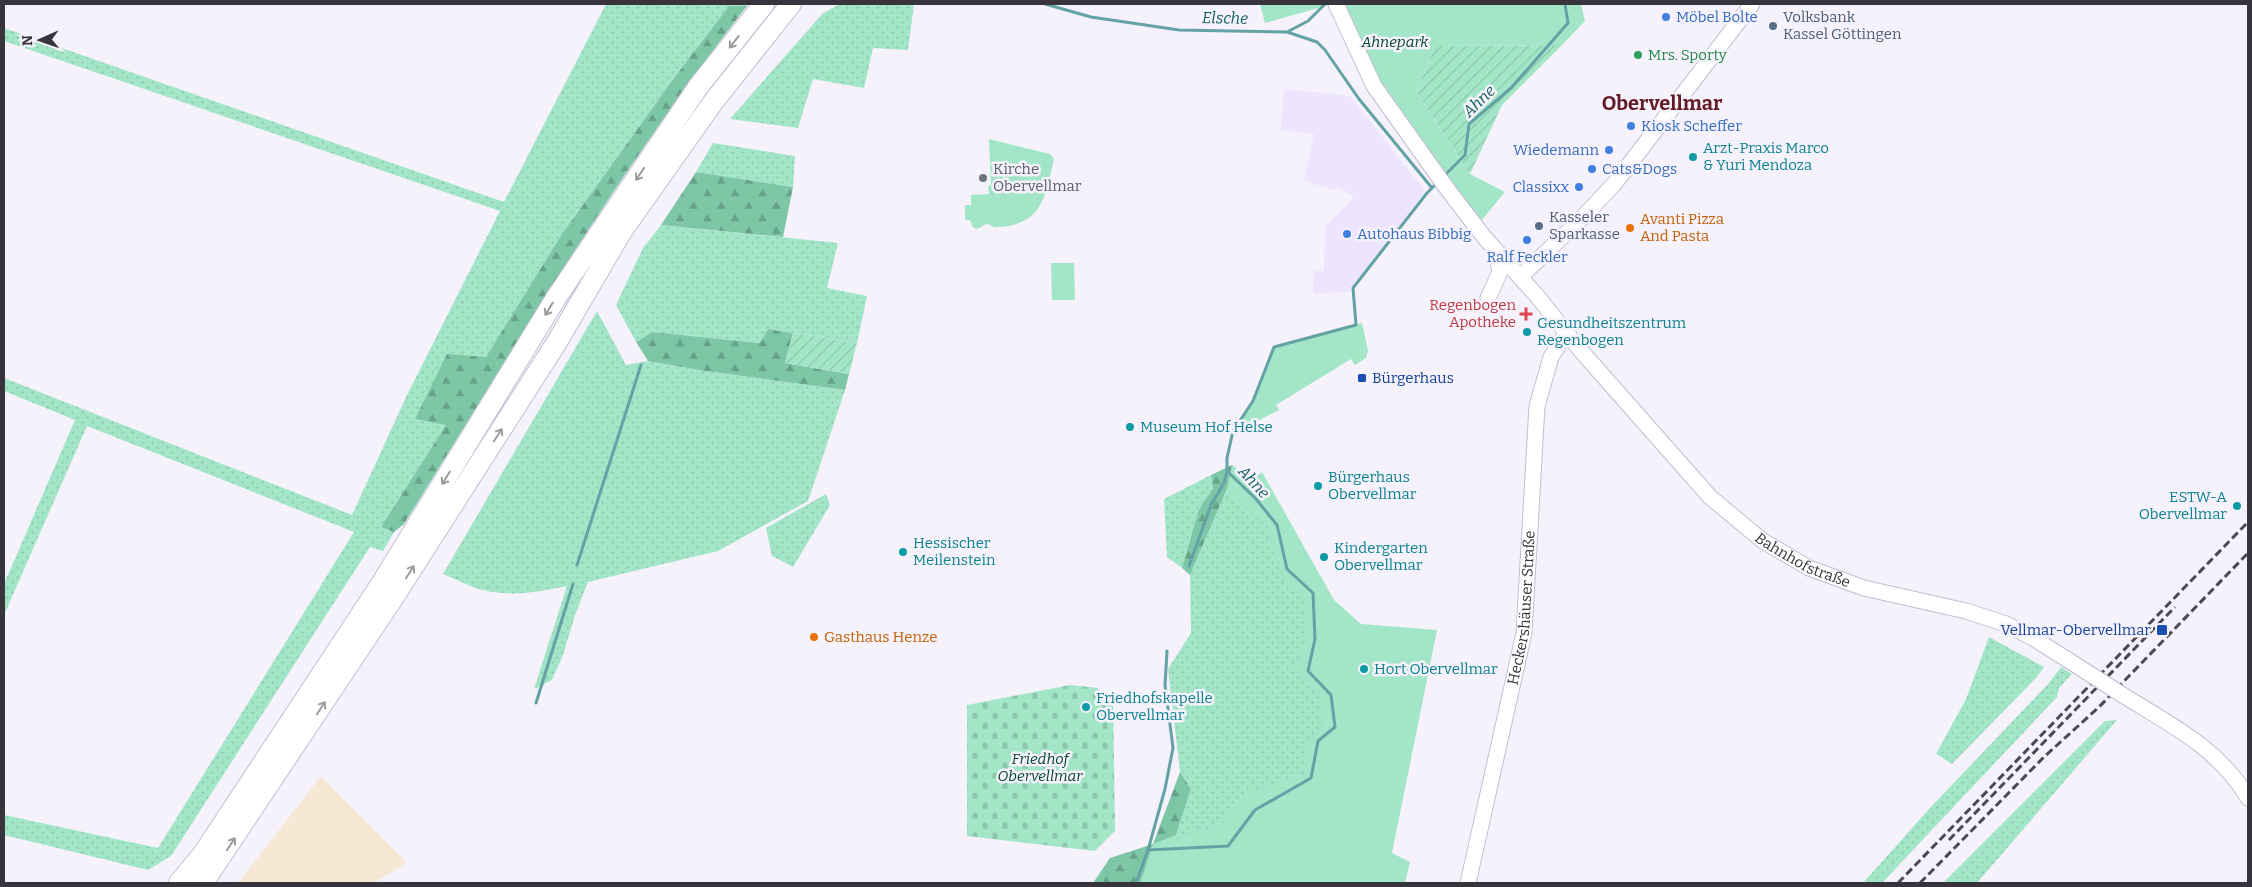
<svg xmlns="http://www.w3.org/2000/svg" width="2252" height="887" viewBox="0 0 2252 887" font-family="Bitter,serif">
	<defs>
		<pattern id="grass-dots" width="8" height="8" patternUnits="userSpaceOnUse" patternTransform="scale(1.25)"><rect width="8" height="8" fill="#a3e6c7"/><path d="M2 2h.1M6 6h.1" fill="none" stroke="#8dc6ac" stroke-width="1.8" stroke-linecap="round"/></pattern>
		<pattern id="forest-firs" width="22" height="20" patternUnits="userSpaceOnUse" patternTransform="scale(1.25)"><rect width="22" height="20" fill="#7dc7a6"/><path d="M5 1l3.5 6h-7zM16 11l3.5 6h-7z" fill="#67a288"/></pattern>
		<pattern id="cemetery-stones" width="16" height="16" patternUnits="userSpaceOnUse" patternTransform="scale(1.25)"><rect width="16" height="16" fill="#a3e6c7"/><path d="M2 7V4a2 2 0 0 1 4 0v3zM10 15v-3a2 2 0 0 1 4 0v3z" fill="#8dc6ac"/></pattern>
		<pattern id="garden-furrows" width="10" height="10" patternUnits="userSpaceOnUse" patternTransform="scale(1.25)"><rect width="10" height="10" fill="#a3e6c7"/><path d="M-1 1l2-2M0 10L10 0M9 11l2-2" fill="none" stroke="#8dc6ac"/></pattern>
	</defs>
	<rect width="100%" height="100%" fill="#f5f2fc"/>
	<!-- built -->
	<path fill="#ede5fd" d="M1284 89 1350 96 1425 191 1350 292 1313 293 1314 271H1324L1325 227 1354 197 1338 187 1335 190 1304 181 1314 134 1281 130Z"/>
	<!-- industrial -->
	<path fill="#f6e8d5" d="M321 776 407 863 373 883H238Z"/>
	<!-- grass -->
	<path fill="url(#grass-dots)" d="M606 4H748L747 6H729L674 78 562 234 486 358 415 419 447 424 381 527 394 532 383 551 370 547 171 856 148 870 4 835V815L158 848 354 532 87 426 4 615V584L75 420 4 391V378L352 515 407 395 500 211 4 41V28L504 202Z
		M840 4H914L908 50 873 48 864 88 813 79 798 128 730 119 823 13Z
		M713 143 795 156 793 187 696 172Z
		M661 225 838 243 827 288 867 296 857 343 768 329 761 343 652 332 636 342 616 305 643 248Z
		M597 311 626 365 648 361 699 370 845 390 808 501 718 551 588 582 575 615 563 655 552 680 534 689 567 586C539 592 512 597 483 590 470 587 456 579 443 574Z
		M1211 475 1213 488 1199 509 1182 568 1167 557 1164 499Z
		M1227 489 1268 527 1283 581 1304 598V642L1296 670 1319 697 1323 724 1307 746 1305 773 1291 779 1248 793 1219 827 1176 835 1191 789 1180 772 1168 669 1191 633 1190 575Z
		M826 494 830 505 793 567 772 556 766 528Z
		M1989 637 2044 667 2036 678 1952 764 1936 754 1966 699Z
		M2061 667 2072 674 2059 688 2057 697 1882 883H1863L1930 808 2049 683Z
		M2117 720 1977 883H1943L2105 721Z"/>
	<!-- forest -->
	<path fill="url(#forest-firs)" d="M729 6H747C619 169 514 348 404 524L394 532 381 527 446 425 415 419 447 354 486 357 562 234 674 78Z
		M696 172 793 187 783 237 661 225Z
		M768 329 793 333 785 363 849 374 845 390 699 370 648 361 636 342 652 332 760 343Z
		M1232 465 1251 481 1279 514 1341 692 1319 779 1140 883H1093L1110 858 1153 844 1180 772 1191 789 1176 835 1219 827 1248 793 1291 779 1305 773 1307 746 1323 724 1319 697 1296 670 1304 642V598L1283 581 1268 527 1227 489 1190 575 1182 568 1199 509 1213 488 1211 475Z"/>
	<!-- cemetery -->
	<path fill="url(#cemetery-stones)" d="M1070 685 1098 688V693L1113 695 1115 831 1095 851 967 836V705Z"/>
	<!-- park -->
	<path fill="#a3e6c7" d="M1260 4H1333L1265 23Z
		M1336 4H1581L1585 21 1562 45 1435 46 1416 92 1470 174 1505 192 1476 227 1400 125Z
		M989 139 1050 154 1054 159C1045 195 1044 225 997 227 992 228 992 224 986 224L977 229 973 227 970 220H965V205H971V195L989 194 988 186 991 185Z
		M1051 263H1074L1075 300H1052Z
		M1362 323 1368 351 1366 358 1355 365 1351 359 1276 405 1279 410 1232 434 1253 401 1274 347Z
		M1232 465 1251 481 1262 472 1334 600 1361 624 1437 630 1392 853 1410 862 1405 883H1140L1153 844 1176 835 1219 827 1248 793 1291 779 1305 773 1307 746 1323 724 1319 697 1296 670 1304 642V598L1283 581 1268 527 1227 489Z"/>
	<!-- garden -->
	<path fill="url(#garden-furrows)" d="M1562 45 1502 105 1470 174 1416 92 1435 46Z
		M793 333 857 343 849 374 785 363Z"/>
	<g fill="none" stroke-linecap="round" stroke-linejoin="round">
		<!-- stream -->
		<path stroke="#63a2a5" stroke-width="3" d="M1045 4 1091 17 1179 30 1287 32 1308 21 1325 4
			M1287 32 1317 42 1325 50 1359 99 1432 188
			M1443 177 1465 155 1469 124 1511 88 1568 23 1565 4
			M577 565 641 365
			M1189 566 1211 505 1224 483 1227 471
			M536 703 573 584
			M1148 850 1165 789 1173 748 1165 685 1167 651
			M1136 883 1148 850 1228 846 1255 810 1311 778 1318 741 1335 727 1331 695 1308 671 1315 639 1313 593 1287 569 1277 525 1256 499 1227 471V458L1233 431 1253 401 1274 347 1356 325 1353 288 1427 193 1437 183"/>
		<defs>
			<g id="secondary">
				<path id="s1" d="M1336 4 1374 86 1448 190 1484 237 1537 296 1582 352 1710 497 1763 541 1809 568 1864 588 1966 611 2006 624 2033 638 2068 660"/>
				<path d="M1520 277 1583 217 1615 183 1752 4"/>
				<path d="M1488 298 1500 272 1496 252"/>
				<path d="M2121 694C2169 724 2219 748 2248 798"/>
				<path id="s2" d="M1468 883 1524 633 1537 406 1551 357 1567 332"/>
			</g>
			<path id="highway" d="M179 883 203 854 383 581 556 298 698 87 764 4
				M203 883 392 600 557 342 622 231 714 101 791 4"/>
		</defs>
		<!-- secondary casing -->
		<use href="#secondary" stroke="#c4bdd3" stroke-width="17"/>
		<!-- highway casing -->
		<use href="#highway" stroke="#c4bdd3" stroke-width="22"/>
		<!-- secondary -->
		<use href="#secondary" stroke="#fff" stroke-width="15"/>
		<!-- highway -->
		<use href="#highway" stroke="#fff" stroke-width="20"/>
		<!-- rail -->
		<path stroke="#4c4952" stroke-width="3" stroke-dasharray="8 4" stroke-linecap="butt" d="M1949 840 2175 607
			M1898 883 2248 522
			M1920 883 2044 757 2099 707 2248 553"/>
		<defs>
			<path id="secondary-bridge" d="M2068 660 2121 694"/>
		</defs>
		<!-- secondary-bridge casing -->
		<use href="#secondary-bridge" stroke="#c4bdd3" stroke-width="17" stroke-linecap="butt"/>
		<!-- secondary-bridge -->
		<use href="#secondary-bridge" stroke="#fff" stroke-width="15"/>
	</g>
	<!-- one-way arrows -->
	<defs><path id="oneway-shaft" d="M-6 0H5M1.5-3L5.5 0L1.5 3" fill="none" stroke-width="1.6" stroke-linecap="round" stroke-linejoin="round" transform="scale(1.25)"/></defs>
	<g stroke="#9b9a9e">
		<use href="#oneway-shaft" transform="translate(734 42) rotate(128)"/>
		<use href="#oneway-shaft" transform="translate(640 174) rotate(124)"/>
		<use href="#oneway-shaft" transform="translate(549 309) rotate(121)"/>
		<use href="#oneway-shaft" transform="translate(498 435) rotate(-57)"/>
		<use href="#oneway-shaft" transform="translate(446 478) rotate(121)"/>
		<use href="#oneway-shaft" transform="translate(410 572) rotate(-57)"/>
		<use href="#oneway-shaft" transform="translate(321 708) rotate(-57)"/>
		<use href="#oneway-shaft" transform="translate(231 844) rotate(-57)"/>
	</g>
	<!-- markers -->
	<g fill="#3f7fe0" stroke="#f5f2fc" stroke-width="2">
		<circle cx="1666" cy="17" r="5"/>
		<circle cx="1631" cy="126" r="5"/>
		<circle cx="1609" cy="150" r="5"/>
		<circle cx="1592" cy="169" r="5"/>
		<circle cx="1579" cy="187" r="5"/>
		<circle cx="1347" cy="234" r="5"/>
		<circle cx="1527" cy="240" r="5"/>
	</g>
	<g fill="#5c6f8a" stroke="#f5f2fc" stroke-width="2">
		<circle cx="1773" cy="26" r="5"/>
		<circle cx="1539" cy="226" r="5"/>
	</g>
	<circle fill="#2e9e5b" stroke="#f5f2fc" stroke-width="2" cx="1638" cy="55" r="5"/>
	<g fill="#0f9aa8" stroke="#f5f2fc" stroke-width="2">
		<circle cx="1693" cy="157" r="5"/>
		<circle cx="1527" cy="332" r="5"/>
		<circle cx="1130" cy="427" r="5"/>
		<circle cx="1318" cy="486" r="5"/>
		<circle cx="2237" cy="506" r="5"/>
		<circle cx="903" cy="552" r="5"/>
		<circle cx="1324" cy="557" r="5"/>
		<circle cx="1364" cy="669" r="5"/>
		<circle cx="1086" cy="707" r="5"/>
	</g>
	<circle fill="#6b7280" stroke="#f5f2fc" stroke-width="2" cx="983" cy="178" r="5"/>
	<g fill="#e8710a" stroke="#f5f2fc" stroke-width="2">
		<circle cx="1630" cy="228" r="5"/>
		<circle cx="814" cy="637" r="5"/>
	</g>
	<path fill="#e0444e" stroke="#f5f2fc" stroke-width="2" d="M1523.5 306.5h5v5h5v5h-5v5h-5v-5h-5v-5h5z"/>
	<g fill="#1a4fb4" stroke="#f5f2fc" stroke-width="2">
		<rect x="1357" y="373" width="10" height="10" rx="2.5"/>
		<rect x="2156" y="624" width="12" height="12" rx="2.5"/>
	</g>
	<g text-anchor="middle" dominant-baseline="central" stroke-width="5" stroke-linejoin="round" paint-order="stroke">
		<!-- shop labels -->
		<g font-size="15" fill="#366cbe" stroke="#f5f2fc" text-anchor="start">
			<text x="1676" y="17">Möbel Bolte</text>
			<text x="1641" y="126">Kiosk Scheffer</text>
			<text x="1599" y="150" text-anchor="end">Wiedemann</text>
			<text x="1602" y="169">Cats&amp;Dogs</text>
			<text x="1569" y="187" text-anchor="end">Classixx</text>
			<text x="1357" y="234">Autohaus Bibbig</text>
			<text x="1527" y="257" text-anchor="middle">Ralf Feckler</text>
		</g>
		<!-- service labels -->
		<g font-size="15" fill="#4e5e75" stroke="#f5f2fc" text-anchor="start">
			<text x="1783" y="17">Volksbank<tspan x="1783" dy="17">Kassel Göttingen</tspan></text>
			<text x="1549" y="217">Kasseler<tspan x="1549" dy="17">Sparkasse</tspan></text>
		</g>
		<!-- park labels -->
		<g font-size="15" font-style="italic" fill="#064530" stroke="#f5f2fc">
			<text x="1395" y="42">Ahnepark</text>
			<text x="1040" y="759">Friedhof<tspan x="1040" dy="17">Obervellmar</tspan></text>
		</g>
		<!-- leisure labels -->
		<g font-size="15" fill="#27864d" stroke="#f5f2fc" text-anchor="start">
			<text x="1648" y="55">Mrs. Sporty</text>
		</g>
		<!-- culture labels -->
		<g font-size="15" fill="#0d838f" stroke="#f5f2fc" text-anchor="start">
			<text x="1703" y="148">Arzt-Praxis Marco<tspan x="1703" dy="17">&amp; Yuri Mendoza</tspan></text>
			<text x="1537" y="323">Gesundheitszentrum<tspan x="1537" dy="17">Regenbogen</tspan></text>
			<text x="1140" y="427">Museum Hof Helse</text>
			<text x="1328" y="477">Bürgerhaus<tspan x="1328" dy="17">Obervellmar</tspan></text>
			<text x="2227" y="497" text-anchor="end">ESTW-A<tspan x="2227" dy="17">Obervellmar</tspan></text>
			<text x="913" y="543">Hessischer<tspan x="913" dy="17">Meilenstein</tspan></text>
			<text x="1334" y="548">Kindergarten<tspan x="1334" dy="17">Obervellmar</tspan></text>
			<text x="1374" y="669">Hort Obervellmar</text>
			<text x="1096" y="698">Friedhofskapelle<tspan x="1096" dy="17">Obervellmar</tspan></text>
		</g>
		<!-- worship labels -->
		<g font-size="15" fill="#5b616d" stroke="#f5f2fc" text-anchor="start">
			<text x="993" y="169">Kirche<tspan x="993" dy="17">Obervellmar</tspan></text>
		</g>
		<!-- food labels -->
		<g font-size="15" fill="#c56008" stroke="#f5f2fc" text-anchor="start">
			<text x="1640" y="219">Avanti Pizza<tspan x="1640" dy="17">And Pasta</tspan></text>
			<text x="824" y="637">Gasthaus Henze</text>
		</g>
		<!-- health labels -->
		<g font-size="15" fill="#be3a42" stroke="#f5f2fc" text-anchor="end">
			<text x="1516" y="305">Regenbogen<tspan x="1516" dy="17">Apotheke</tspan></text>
		</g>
		<!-- transit labels -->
		<g font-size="15" fill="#164399" stroke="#f5f2fc" text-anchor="start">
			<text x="1372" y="378">Bürgerhaus</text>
			<text x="2151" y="630" text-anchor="end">Vellmar-Obervellmar</text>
		</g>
		<!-- street labels -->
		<g font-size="15" fill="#37343d" stroke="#f5f2fc">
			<text stroke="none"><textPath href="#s1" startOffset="735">Bahnhofstraße</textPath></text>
			<text stroke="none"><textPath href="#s2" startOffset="281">Heckershäuser Straße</textPath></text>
		</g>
		<!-- water labels -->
		<g font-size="16" font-style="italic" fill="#146162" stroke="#f5f2fc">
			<text transform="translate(1225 18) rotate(1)">Elsche</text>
			<text transform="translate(1479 101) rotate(-44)">Ahne</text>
			<text transform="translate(1254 482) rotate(47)">Ahne</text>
		</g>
		<!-- district labels -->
		<g font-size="20" font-weight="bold" fill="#621c25" stroke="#f5f2fc">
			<text x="1662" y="103">Obervellmar</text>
		</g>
	</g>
	<!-- border -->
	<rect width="2252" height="887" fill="none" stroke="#37343d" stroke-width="10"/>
	<!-- north arrow -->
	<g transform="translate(40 40) rotate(268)" stroke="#f5f2fc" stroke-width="4" paint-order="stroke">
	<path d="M0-4L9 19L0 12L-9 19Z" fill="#37343d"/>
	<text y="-8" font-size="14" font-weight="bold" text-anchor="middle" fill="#37343d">N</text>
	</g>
</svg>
